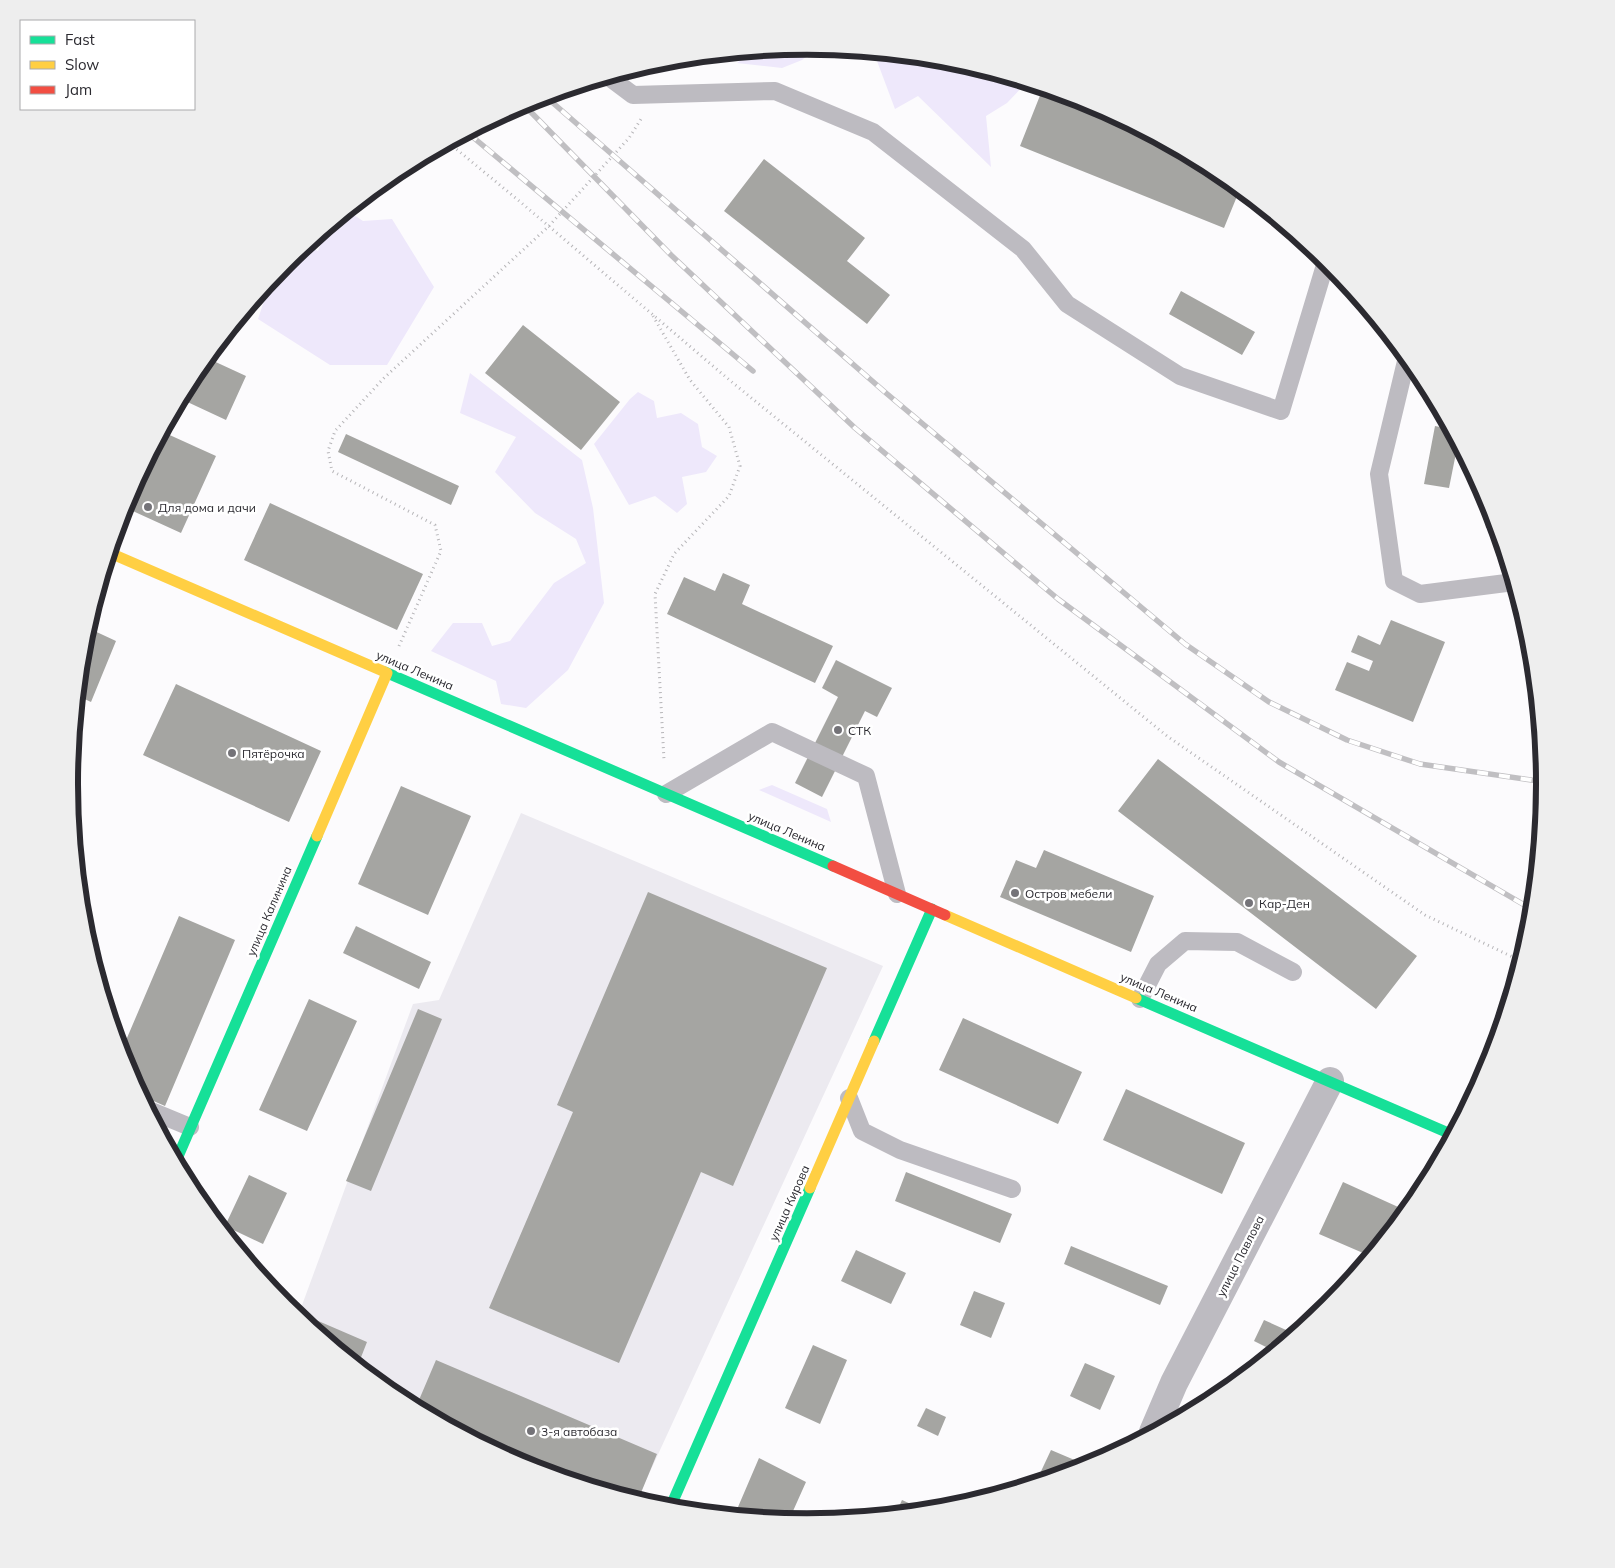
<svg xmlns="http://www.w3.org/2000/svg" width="1615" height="1568" viewBox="0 0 1615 1568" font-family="Mulish,sans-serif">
	<rect width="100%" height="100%" fill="#fcfbfd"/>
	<!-- built -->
	<path fill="#eceaf0" d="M521 813 883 966 637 1500 525 1465 397 1397 298 1316 413 1004 439 1000Z"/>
	<!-- green -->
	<path fill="#eee8fb" d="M808 46 818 47 802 60 782 68 737 63 750 52Z
		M874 53 952 60 1026 83 1007 103 986 116 991 167 918 96 895 109Z
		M348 211 363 221 392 219 434 287 387 365H330L258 319 271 280 286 262 307 245 318 251 328 227Z
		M470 373 582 460 593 508 604 603 568 670 526 708 501 704 496 681 431 651 453 623H482L492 646 510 641 554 583 586 563 576 539 535 513 495 472 516 437 460 413Z
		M638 392 654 401 657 418 681 413 698 424 702 447 717 456 706 472 682 477 687 504 677 513 655 496 629 505 594 444 630 399Z
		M772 785 827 809 831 822 759 790Z"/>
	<!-- building -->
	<path fill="#a5a5a2" d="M1041 93 1172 146 1218 171 1240 189 1224 228 1020 146Z
		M764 159 865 238 847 261 890 295 867 324 724 211Z
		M1181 291 1255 332 1242 355 1169 314Z
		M523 325 620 402 581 450 485 373Z
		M207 358 246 376 226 420 181 399 194 374Z
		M1435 426 1450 429 1458 443 1449 488 1424 484Z
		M163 432 216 456 181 533 124 507Z
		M346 434 459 486 451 505 338 452Z
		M1482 489 1489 502 1497 527 1486 528Z
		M270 503 423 574 397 630 244 560Z
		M723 573 750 585 742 604 833 646 815 683 667 614 684 577 715 591Z
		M1391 620 1445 642 1413 722 1335 690 1347 662 1369 671 1373 661 1351 652 1358 635 1380 645Z
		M88 628 116 641 91 702 78 696 84 640Z
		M836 660 892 688 877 717 865 711 822 797 795 783 838 697 822 688Z
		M176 684 321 751 289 822 143 755Z
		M1158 759 1417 956 1376 1009 1118 811Z
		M401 786 471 816 428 915 358 884Z
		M1044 850 1154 896 1131 952 1000 897 1016 860 1036 868Z
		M648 892 827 968 733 1186 701 1172 619 1363 489 1308 573 1112 557 1105Z
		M179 916 235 940 165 1106 142 1096 126 1066 121 1052Z
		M356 926 431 962 419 989 343 953Z
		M309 999 357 1021 307 1131 259 1110Z
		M418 1009 442 1019 371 1191 346 1181Z
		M963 1018 1082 1072 1058 1124 939 1070Z
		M1126 1089 1245 1143 1222 1194 1103 1140Z
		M906 1172 1012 1214 1000 1243 895 1201Z
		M249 1175 287 1193 263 1244 225 1226Z
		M1343 1182 1407 1211 1370 1256 1319 1234Z
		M1071 1246 1168 1286 1160 1305 1064 1264Z
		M856 1250 906 1273 891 1304 841 1281Z
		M974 1291 1005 1303 991 1338 960 1325Z
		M316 1320 367 1342 358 1365 312 1327Z
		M1264 1320 1295 1334 1274 1351 1254 1341Z
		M813 1345 847 1360 820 1424 785 1408Z
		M436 1360 657 1454 638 1500 525 1465 416 1407Z
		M1085 1363 1115 1376 1100 1410 1070 1396Z
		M926 1408 946 1417 938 1436 917 1426Z
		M1051 1450 1084 1464 1082 1468 1036 1482Z
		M759 1458 806 1482 789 1520 735 1514Z
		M902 1500 924 1510 896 1513Z"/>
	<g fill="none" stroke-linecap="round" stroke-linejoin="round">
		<!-- path -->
		<path stroke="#b6b5b8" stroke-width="3" stroke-dasharray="1 4" stroke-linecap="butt" d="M675 68 682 59
			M449 143 518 200 733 383 1167 736 1425 915 1521 961
			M653 316 690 380 729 427 740 466 729 496 674 554 655 594 664 760
			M399 646 441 551 435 525 332 471 328 451 335 431 384 378 549 226 629 138 641 119"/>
		<!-- lane -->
		<path stroke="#bdbbc1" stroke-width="18" d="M609 77 633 95 775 91 873 132 1023 249 1067 304 1180 376 1281 411 1325 265 1336 270
			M1407 357 1379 474 1394 581 1420 594 1514 582
			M666 794 772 732 866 776 897 894
			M1140 999 1158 964 1185 941 1237 942 1293 972
			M849 1098 862 1131 900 1150 1012 1189
			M149 1110 190 1127"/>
		<!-- street -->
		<path stroke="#bdbbc1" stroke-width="28" d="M1153 1432 1174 1383 1330 1081"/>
		<!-- fast -->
		<path stroke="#16e098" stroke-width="11" d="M385 672 833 866
			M1136 998 1453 1135
			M874 1041 932 909
			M176 1161 317 836
			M670 1508 810 1188"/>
		<!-- slow -->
		<path stroke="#ffcf43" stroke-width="11" d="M110 553 385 672
			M317 836 387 673
			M945 915 1136 998
			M810 1188 874 1041"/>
		<!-- jam -->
		<path stroke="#f24e42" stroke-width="11" d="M833 866 945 915"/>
		<defs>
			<path id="rail" d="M545 96 886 393 1185 644 1269 702 1347 740 1420 764 1545 782
				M523 104 671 255 855 428 1058 599 1279 762 1533 910
				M468 133 753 371"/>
		</defs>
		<!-- rail casing -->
		<use href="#rail" stroke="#c0bfc2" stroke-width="5.5"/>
		<!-- rail -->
		<use href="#rail" stroke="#fff" stroke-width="4" stroke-dasharray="11" stroke-linecap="butt"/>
	</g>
	<!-- markers -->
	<g fill="#747378" stroke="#fff" stroke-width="2">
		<circle cx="148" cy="507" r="5"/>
		<circle cx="838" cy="730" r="5"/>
		<circle cx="232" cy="753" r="5"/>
		<circle cx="1015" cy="893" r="5"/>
		<circle cx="1249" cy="903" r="5"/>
		<circle cx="531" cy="1431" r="5"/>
	</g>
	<g text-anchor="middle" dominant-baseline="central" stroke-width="5" stroke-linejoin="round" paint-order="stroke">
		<!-- poi labels -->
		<g font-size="12" fill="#2b2a30" stroke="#fff" text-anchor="start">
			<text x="158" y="507">Для дома и дачи</text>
			<text x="848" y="730">СТК</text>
			<text x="242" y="753">Пятёрочка</text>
			<text x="1025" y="893">Остров мебели</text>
			<text x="1259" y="903">Кар-Ден</text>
			<text x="541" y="1431">3-я автобаза</text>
		</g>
		<!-- street labels -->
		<g font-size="12" fill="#2b2a30" stroke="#fff">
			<text transform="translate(415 670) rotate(23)">улица Ленина</text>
			<text transform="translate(787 831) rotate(23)">улица Ленина</text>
			<text transform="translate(269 911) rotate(-67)">улица Калинина</text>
			<text transform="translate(1159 992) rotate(23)">улица Ленина</text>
			<text transform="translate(789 1203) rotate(-66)">улица Кирова</text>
			<text transform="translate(1240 1256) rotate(-63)">улица Павлова</text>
		</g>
	</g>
	<!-- crop -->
	<path d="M0 0H1615V1568H0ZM78 784a729 729 0 1 1 1458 0a729 729 0 1 1-1458 0Z" fill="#eee" fill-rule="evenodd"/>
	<path fill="none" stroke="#2b2a30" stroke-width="6" d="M78 784a729 729 0 1 1 1458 0a729 729 0 1 1-1458 0Z"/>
	<!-- legend -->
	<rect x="20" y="20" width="175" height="90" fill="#ffffff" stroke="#aaaaac"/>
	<rect x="30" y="36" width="25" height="8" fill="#16e098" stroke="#aaaaac"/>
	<text x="65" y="45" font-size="15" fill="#2b2a30">Fast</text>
	<rect x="30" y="61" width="25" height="8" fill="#ffcf43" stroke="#aaaaac"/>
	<text x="65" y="70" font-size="15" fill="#2b2a30">Slow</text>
	<rect x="30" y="86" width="25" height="8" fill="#f24e42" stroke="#aaaaac"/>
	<text x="65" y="95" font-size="15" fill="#2b2a30">Jam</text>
</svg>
